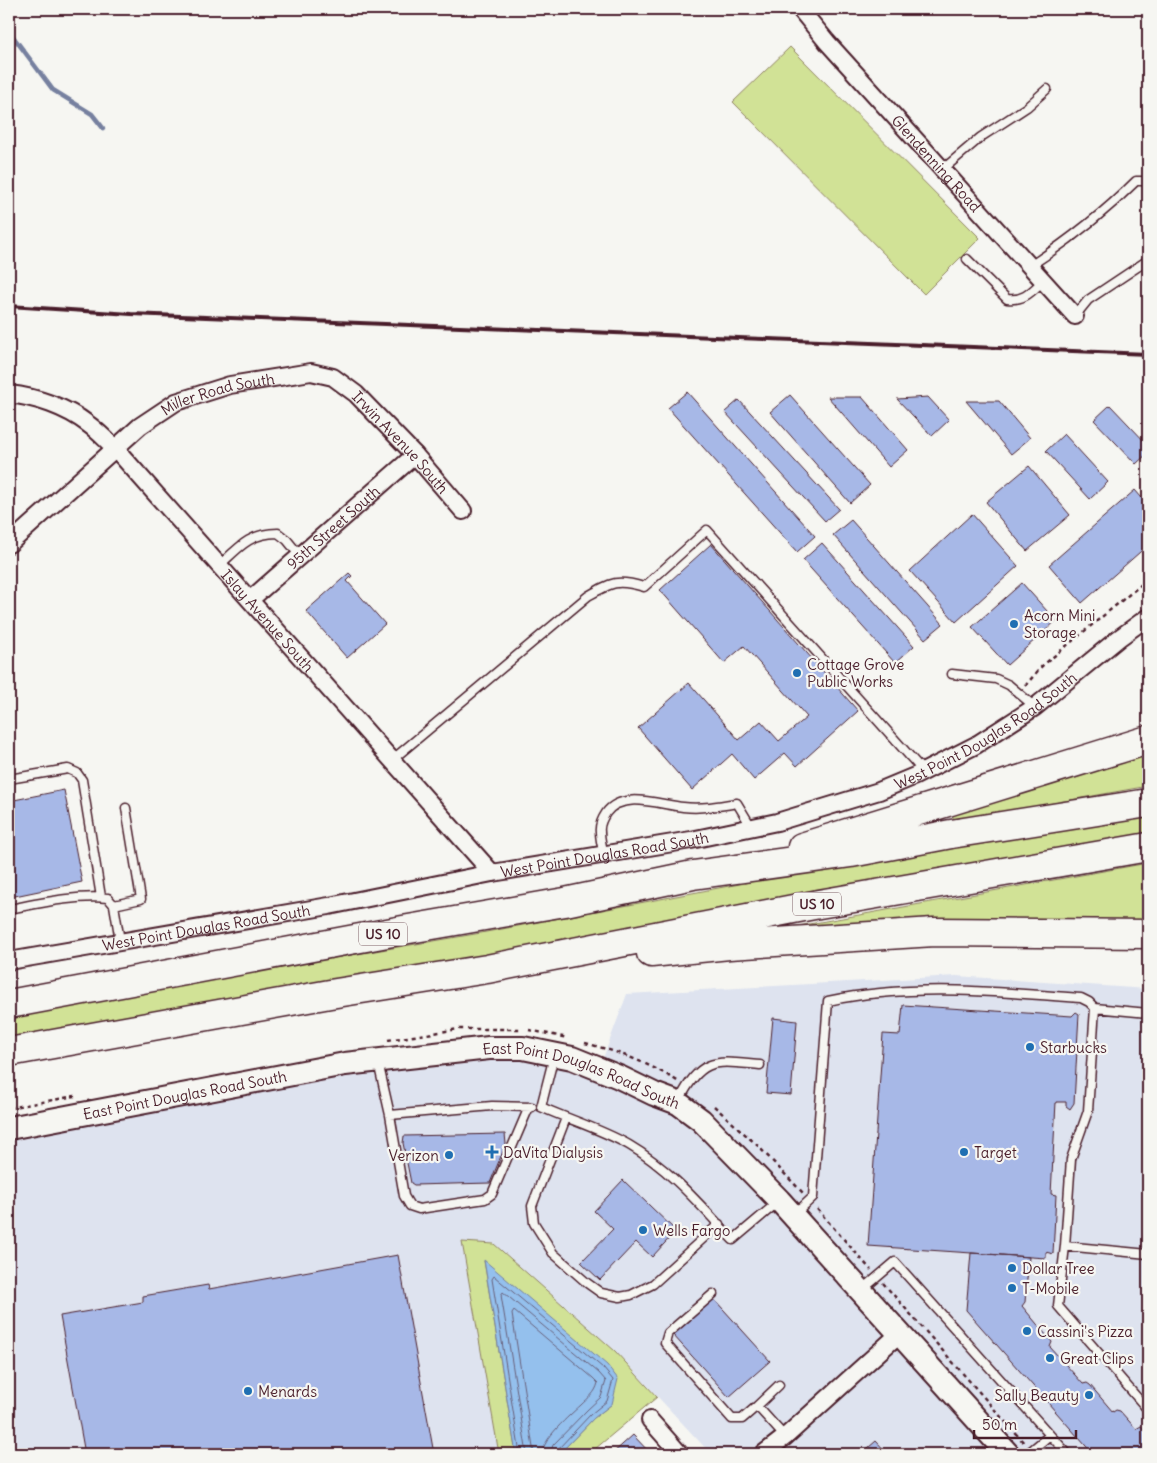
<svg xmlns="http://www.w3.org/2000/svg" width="1157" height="1463" viewBox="0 0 1157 1463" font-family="Delius,sans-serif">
	<rect width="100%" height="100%" fill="#f6f6f2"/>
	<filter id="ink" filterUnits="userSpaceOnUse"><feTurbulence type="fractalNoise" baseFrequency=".02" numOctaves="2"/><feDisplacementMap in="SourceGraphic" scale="10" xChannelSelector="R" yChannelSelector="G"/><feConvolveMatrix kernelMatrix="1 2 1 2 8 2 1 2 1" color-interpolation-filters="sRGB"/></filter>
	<g filter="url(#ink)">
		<!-- built -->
		<path fill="#dee3ef" d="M956 976 1148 989V1454H711L615 1351 494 1244 462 1242 499 1454H9V1128L488 1048 599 1069 627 994Z"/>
		<!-- green -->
		<path fill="#d1e296" stroke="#8e8060" d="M790 47 980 238 924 294 733 102Z
			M1148 749V786L954 821 951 811Z
			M1148 813V835L9 1041V1016L257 971 481 933 877 858Z
			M1148 863V926L770 931Z
			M462 1242 494 1244 615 1351 657 1397 589 1454H559L594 1418 612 1404 484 1261 516 1454H499Z"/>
		<!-- water -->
		<path fill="#94c0ed" stroke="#76809f" d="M484 1260 607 1365 618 1379 612 1404 594 1418 559 1454H516Z"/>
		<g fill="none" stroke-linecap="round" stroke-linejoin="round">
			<!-- shore -->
			<path stroke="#685f79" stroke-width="1" d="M520 1454 492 1279 494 1276 603 1368 613 1380 607 1401 591 1414 558 1449 556 1454
				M527 1454 501 1295 503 1292 599 1373 606 1381 601 1397 587 1410 553 1445 550 1454
				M534 1454 512 1314 514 1311 593 1378 598 1383C595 1394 589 1397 581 1405 569 1416 543 1438 542 1454"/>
			<!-- stream -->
			<path stroke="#76809f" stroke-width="4.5" d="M9 31 53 90 92 114 103 128"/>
		</g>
		<!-- building -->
		<path fill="#a7b8e7" stroke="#4a1f2b" d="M687 392 815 536 797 552 668 408Z
			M790 395 870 485 850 503 770 412Z
			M828 397H862L908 450 889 467Z
			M928 397 949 420 932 436 897 399Z
			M739 400 839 509 825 521 725 412Z
			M966 401H999L1030 438 1011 454Z
			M1110 405 1148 445V453L1136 464 1094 420Z
			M1064 434 1108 482 1090 499 1046 451Z
			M1029 466 1070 515 1027 551 986 502Z
			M1135 490 1148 505V545L1082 603 1049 565Z
			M972 514 1018 566 956 622 910 571Z
			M851 520 943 624 925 639 833 535Z
			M822 543 914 646 895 663 803 560Z
			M711 544 858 711 797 766 785 753 754 780 732 754 692 790 638 728 689 683 739 740 761 721 779 741 807 717 744 646 724 663 660 590Z
			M349 573 352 576 347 581 385 624 347 658 306 611Z
			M1022 583 1056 621 1007 665 972 627Z
			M64 790 82 882 10 897 9 889V801Z
			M903 1005 1072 1016 1076 1012 1079 1014 1074 1103 1070 1109 1066 1106V1102H1056L1051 1194 1056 1195 1053 1254 1046 1252V1258L868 1246 883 1034 900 1035Z
			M773 1018 797 1021 791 1095 766 1093Z
			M505 1134 506 1144 490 1183 414 1185 411 1183 403 1143 404 1136Z
			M623 1180 676 1231 652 1257 636 1242 600 1280 581 1262 613 1229 594 1211Z
			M971 1253 1029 1257 1025 1302 1022 1306 1052 1342 1050 1347 1083 1384 1087 1383 1090 1385 1113 1412 1116 1410 1120 1411 1136 1429 1141 1426 1148 1434V1453L1146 1454H1093L966 1310Z
			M398 1255 434 1454H85L60 1316 143 1302V1296L208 1285 209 1289Z
			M714 1299 770 1361 729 1397 673 1335Z
			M9 1365 14 1371 9 1375Z
			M633 1435 651 1454H612Z
			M876 1441 888 1454H861Z"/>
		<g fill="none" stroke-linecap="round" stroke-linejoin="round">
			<defs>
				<path id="lane" d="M942 170 981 137 1027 107 1047 89
					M967 259 1007 299C1024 301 1031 292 1043 281
					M1030 266C1068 241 1103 214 1136 181H1144L1148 184
					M1075 316 1088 300 1148 260
					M220 565C239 547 250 533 278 533L287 540 300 556
					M952 674 996 679 1009 685 1035 707
					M392 760 588 596C612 582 617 579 644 587L707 530 923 771
					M9 779 68 769 77 773 82 780 101 897
					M604 855C602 847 600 839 600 832 599 825 602 819 606 813 622 790 660 805 683 807 701 809 719 806 737 803L752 828
					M114 905 141 899 126 808
					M9 909C41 903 75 895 108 898L114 905 120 941
					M1148 1013 1095 1008 1088 1111 1071 1159 1065 1246 1058 1306 1148 1410
					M554 1056 541 1107C570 1120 601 1129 629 1145 670 1169 701 1206 733 1240L778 1202
					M378 1062 390 1115 492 1106 532 1107
					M679 1101C702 1056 715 1061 760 1065
					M390 1115 404 1196 410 1206 419 1209 485 1199 492 1194 529 1107
					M566 1118 532 1206 534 1223 553 1253 587 1283 601 1293 620 1297 631 1295 653 1284 719 1224
					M795 1214 813 1197 828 1001C911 983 997 992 1081 998L1089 1002 1095 1008
					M1065 1246 1148 1254
					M862 1290 895 1262 1050 1435 1027 1454
					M713 1294 668 1333 665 1343 732 1419H742L757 1406 785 1437
					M757 1406 779 1385
					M1050 1435 1068 1454"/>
				<g id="street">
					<path id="s1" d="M800 9 827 42 1075 316"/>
					<path id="s2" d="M9 394C36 397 66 407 88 424 98 431 106 440 114 447L492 873"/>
					<path id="s3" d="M9 544 140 426 176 402 230 385 311 372 333 377 356 394 415 455 463 511"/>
					<path id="s4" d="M251 599 415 455"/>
					<path id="s5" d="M9 961 329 906 492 873 691 840 777 822 879 791 915 776 976 745 1035 707 1119 638 1148 617"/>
					<path d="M650 1420 680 1454"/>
					<path d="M763 1454 785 1437 899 1334"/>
				</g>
				<g id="secondary">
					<path id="s6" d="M9 1128 345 1064 489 1048H523L572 1058 619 1077 654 1094 678 1103 701 1120 779 1200 1008 1454"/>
				</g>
				<path id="highway" d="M802 847 1148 740
					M651 953 729 945 934 932 1148 934
					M9 1004 403 930 565 902 693 875 851 853 951 834 1148 803
					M9 1052 330 994 487 969 819 904 1148 847"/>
			</defs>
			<!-- lane casing -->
			<use href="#lane" stroke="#4a1f2b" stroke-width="11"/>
			<!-- street casing -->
			<use href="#street" stroke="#4a1f2b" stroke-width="20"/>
			<!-- secondary casing -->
			<use href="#secondary" stroke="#4a1f2b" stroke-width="26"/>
			<!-- highway casing -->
			<use href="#highway" stroke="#4a1f2b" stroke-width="31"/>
			<!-- path -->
			<path stroke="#4a1f2b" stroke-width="2.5" stroke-dasharray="4 4" stroke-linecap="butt" d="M1025 686 1042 666 1148 579
				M529 1030 568 1038
				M388 1040 459 1029H521
				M585 1043C619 1052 649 1063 679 1082
				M714 1106 757 1145 803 1193
				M9 1108 75 1096
				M817 1209 871 1270
				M883 1283 1025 1444"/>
			<!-- lane -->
			<use href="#lane" stroke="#f6f6f2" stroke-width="8"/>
			<!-- street -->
			<use href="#street" stroke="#f6f6f2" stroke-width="16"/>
			<!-- secondary -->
			<use href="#secondary" stroke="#f6f6f2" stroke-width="22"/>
			<!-- highway -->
			<use href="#highway" stroke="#f6f6f2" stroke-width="28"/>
			<!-- rail -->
			<path stroke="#4a1f2b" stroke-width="4" d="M9 306 131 314 1148 354"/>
		</g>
	</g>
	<!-- markers -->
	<g fill="#1f6fb2" stroke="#f6f6f2" stroke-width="2">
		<circle cx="1014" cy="624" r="5"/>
		<circle cx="797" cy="673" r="5"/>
		<circle cx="1030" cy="1047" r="5"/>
		<path d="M489.5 1144.5h5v5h5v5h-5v5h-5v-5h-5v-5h5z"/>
		<circle cx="964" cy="1152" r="5"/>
		<circle cx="449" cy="1155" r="5"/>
		<circle cx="643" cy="1230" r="5"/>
		<circle cx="1012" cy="1268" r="5"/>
		<circle cx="1012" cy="1288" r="5"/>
		<circle cx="1027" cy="1331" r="5"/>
		<circle cx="1050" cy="1358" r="5"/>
		<circle cx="248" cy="1391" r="5"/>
		<circle cx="1089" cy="1395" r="5"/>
	</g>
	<g text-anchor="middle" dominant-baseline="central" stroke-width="4.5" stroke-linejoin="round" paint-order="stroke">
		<!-- shield labels -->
		<g fill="#f6f6f2" stroke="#7e6067" stroke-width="1">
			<rect x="793" y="892.5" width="48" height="23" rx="4"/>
			<rect x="359" y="922.5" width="48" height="23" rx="4"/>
		</g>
		<g font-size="14" font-weight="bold" fill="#4a1f2b">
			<text x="817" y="904">US 10</text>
			<text x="383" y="934">US 10</text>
		</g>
		<!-- street labels -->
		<g font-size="15" fill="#4a1f2b" stroke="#f6f6f2">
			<text stroke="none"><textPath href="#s1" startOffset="206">Glendenning Road</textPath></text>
			<text stroke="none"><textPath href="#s3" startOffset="262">Miller Road South</textPath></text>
			<text stroke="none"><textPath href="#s3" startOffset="475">Irwin Avenue South</textPath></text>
			<text stroke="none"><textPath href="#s4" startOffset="109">95th Street South</textPath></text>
			<text stroke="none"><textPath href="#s2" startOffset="352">Islay Avenue South</textPath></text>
			<text stroke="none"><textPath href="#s5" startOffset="1010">West Point Douglas Road South</textPath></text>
			<text stroke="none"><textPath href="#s5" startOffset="605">West Point Douglas Road South</textPath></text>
			<text stroke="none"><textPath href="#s5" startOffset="200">West Point Douglas Road South</textPath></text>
			<text stroke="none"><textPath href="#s6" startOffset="584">East Point Douglas Road South</textPath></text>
			<text stroke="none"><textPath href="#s6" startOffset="179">East Point Douglas Road South</textPath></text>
		</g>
		<!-- poi labels -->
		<g font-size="15" fill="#4a1f2b" stroke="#f6f6f2" text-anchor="start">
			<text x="1024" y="615">Acorn Mini<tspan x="1024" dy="17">Storage</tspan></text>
			<text x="807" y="664">Cottage Grove<tspan x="807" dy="17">Public Works</tspan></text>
			<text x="1040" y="1047">Starbucks</text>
			<text x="503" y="1152">DaVita Dialysis</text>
			<text x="974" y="1152">Target</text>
			<text x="439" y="1155" text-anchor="end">Verizon</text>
			<text x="653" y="1230">Wells Fargo</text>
			<text x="1022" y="1268">Dollar Tree</text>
			<text x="1022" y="1288">T-Mobile</text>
			<text x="1037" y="1331">Cassini's Pizza</text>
			<text x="1060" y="1358">Great Clips</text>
			<text x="258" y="1391">Menards</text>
			<text x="1079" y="1395" text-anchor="end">Sally Beauty</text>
		</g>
	</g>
	<!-- margin -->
	<rect width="1157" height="1463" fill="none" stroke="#f6f6f2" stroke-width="30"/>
	<rect x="15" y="15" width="1127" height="1433" fill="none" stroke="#4a1f2b" stroke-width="2" filter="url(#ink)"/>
	<!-- scale -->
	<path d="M974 1430v8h102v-8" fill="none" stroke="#4a1f2b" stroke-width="2.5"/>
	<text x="982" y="1430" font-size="15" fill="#4a1f2b" stroke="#f6f6f2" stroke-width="4" paint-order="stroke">50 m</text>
</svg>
